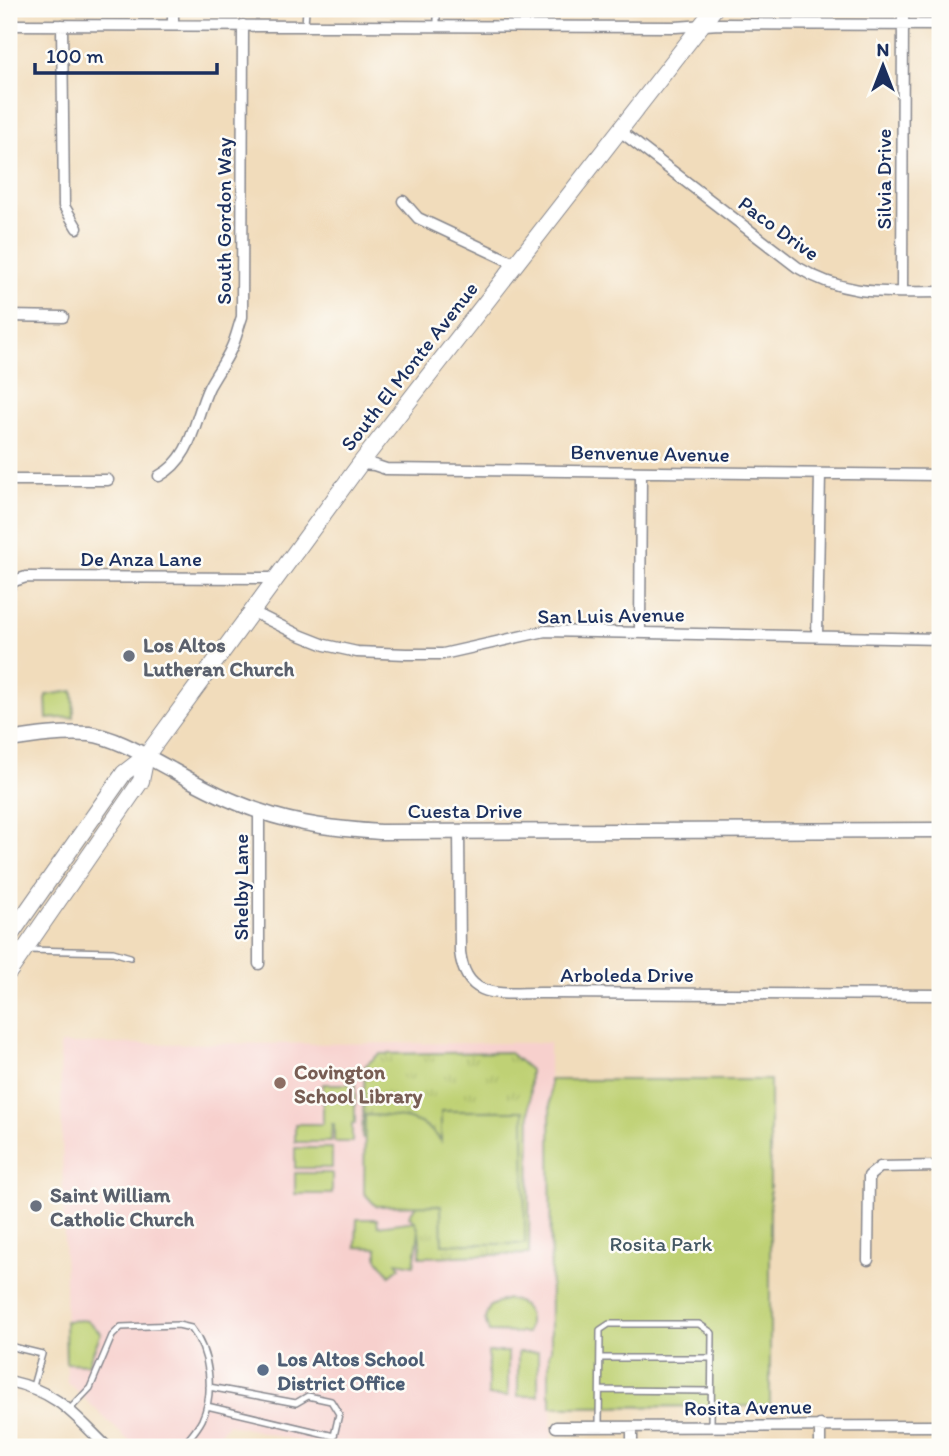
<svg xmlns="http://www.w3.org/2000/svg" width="949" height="1456" viewBox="0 0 949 1456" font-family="Itim,sans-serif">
	<defs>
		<pattern id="grass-tufts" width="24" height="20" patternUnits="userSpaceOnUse" patternTransform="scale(1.75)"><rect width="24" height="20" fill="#bfd174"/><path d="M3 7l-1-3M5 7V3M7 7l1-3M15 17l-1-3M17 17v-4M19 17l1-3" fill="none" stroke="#a4b467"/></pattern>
	</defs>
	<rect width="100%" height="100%" fill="#fdfcf7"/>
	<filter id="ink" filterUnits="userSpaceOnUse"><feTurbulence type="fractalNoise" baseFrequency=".0143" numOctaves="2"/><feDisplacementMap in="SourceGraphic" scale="14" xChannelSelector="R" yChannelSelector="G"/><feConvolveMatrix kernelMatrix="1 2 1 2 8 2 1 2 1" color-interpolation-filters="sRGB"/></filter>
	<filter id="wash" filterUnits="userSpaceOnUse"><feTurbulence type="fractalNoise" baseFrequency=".00686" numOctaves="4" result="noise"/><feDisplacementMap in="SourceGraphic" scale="28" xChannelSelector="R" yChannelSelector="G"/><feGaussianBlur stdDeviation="1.57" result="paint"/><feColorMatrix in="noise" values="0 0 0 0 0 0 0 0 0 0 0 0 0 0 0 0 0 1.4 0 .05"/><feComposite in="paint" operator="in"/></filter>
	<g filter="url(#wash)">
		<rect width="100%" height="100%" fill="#f1dcbb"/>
		<!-- built -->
		<path fill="#f7d0cd" d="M549 1043 552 1447H323L228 1424 209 1447H135L67 1382 60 1044Z"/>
		<!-- grass -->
		<path fill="url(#grass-tufts)" stroke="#6d8069" stroke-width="2" d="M509 1052 530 1070 529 1254 420 1257C420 1242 422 1226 409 1216L432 1181 400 1131 362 1138 365 1066 379 1054Z"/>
		<!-- park -->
		<path fill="#bfd174" stroke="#6d8069" stroke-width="2" d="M73 691 74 717 47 719 46 695Z
			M550 1080H770V1406L551 1407V1395H549V1352L551 1351Z
			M323 1084H355V1124H352V1142H334V1124H332L331 1142H295V1124H323Z
			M441 1111H524L525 1244H442L441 1205 376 1206 364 1193 365 1115C394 1116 423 1115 441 1141Z
			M295 1148H332V1168H295Z
			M295 1173H332V1194H295Z
			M357 1219H377L378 1226 415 1221 419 1232 414 1265 397 1262 400 1267 390 1275 377 1258V1248L356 1247Z
			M507 1299C526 1302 533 1315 527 1333L489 1332 485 1319 490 1306Z
			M87 1320 101 1333 88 1364 66 1363 65 1321Z
			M488 1352H508V1396H488Z
			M518 1352H538V1396H518Z"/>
	</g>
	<g filter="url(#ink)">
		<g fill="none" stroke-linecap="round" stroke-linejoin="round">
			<defs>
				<path id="service" d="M305 26 306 9
					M437 26V9
					M27 950 113 952 130 957
					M9 1346 42 1354 33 1386
					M600 1358H711
					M600 1390 711 1391
					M207 1406 334 1436 339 1414 331 1401 308 1396 296 1403 209 1387
					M69 1410 90 1388 112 1336 121 1327 178 1325 191 1328C210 1352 215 1392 202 1420 197 1430 189 1438 182 1447
					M599 1426 600 1330 609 1324H699L712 1333 711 1427"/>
				<path id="minor" d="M9 25 676 27 719 24 940 25
					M62 25 64 206 77 228
					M173 25V9
					M620 131 797 267C846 297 885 292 940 292
					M403 201 418 218 516 264
					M902 292 903 9
					M9 316 63 317
					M360 464 374 465 386 469 940 475
					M159 476C193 458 194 419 209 387 216 374 225 362 231 349 236 339 238 328 242 317L243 25
					M9 480H108
					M9 587 14 581 26 577 277 578
					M251 611 297 634 325 645 357 652 406 654H443L545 631 940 639
					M640 631 641 473
					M817 635 820 474
					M259 811V964
					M459 831 460 952C466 1004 505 992 545 993L940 995
					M868 1260 869 1176 880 1167 940 1166
					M9 1381C58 1392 73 1414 107 1447
					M820 1425V1447
					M556 1427 940 1426
					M632 1427V1447"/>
				<path id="tertiary" d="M9 740C35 736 62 732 89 734 118 738 147 757 172 770 200 786 229 801 259 811 298 825 339 829 380 832L940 830"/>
				<path id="secondary" d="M9 937 124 773 146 756 360 464 714 9
					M9 972 141 781 146 756"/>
			</defs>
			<!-- service casing -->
			<use href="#service" stroke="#86868c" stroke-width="8"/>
			<!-- minor casing -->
			<use href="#minor" stroke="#86868c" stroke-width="13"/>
			<!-- tertiary casing -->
			<use href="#tertiary" stroke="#86868c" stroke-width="17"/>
			<!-- secondary casing -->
			<use href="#secondary" stroke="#86868c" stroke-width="18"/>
			<!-- service -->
			<use href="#service" stroke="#fff" stroke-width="5"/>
			<!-- minor -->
			<use href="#minor" stroke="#fff" stroke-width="10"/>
			<!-- tertiary -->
			<use href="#tertiary" stroke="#fff" stroke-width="14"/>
			<!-- secondary -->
			<use href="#secondary" stroke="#fff" stroke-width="16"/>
		</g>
	</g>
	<!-- markers -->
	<g fill="#6b7280" stroke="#fdfcf7" stroke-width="2.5">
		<circle cx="129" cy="656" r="7"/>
		<circle cx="36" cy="1206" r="7"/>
	</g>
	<circle fill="#8d6e63" stroke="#fdfcf7" stroke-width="2.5" cx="280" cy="1083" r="7"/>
	<circle fill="#5c6f8a" stroke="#fdfcf7" stroke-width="2.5" cx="263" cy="1370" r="7"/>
	<g text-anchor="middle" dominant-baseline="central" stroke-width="5" stroke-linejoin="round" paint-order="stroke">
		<!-- street labels -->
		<g font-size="21" fill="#1b2f5e" stroke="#fdfcf7">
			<text transform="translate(883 179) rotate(-90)">Silvia Drive</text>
			<text transform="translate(223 221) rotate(-90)">South Gordon Way</text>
			<text transform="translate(779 228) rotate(36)">Paco Drive</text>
			<text transform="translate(409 366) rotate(-52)">South El Monte Avenue</text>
			<text transform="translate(650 453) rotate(1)">Benvenue Avenue</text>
			<text x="141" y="558">De Anza Lane</text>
			<text transform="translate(611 615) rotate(-1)">San Luis Avenue</text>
			<text x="465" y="810">Cuesta Drive</text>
			<text transform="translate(240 887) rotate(-90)">Shelby Lane</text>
			<text x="627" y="974">Arboleda Drive</text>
			<text transform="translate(748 1407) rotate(-1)">Rosita Avenue</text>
		</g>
		<!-- worship labels -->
		<g font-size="21" font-weight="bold" fill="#5b616d" stroke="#fdfcf7" text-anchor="start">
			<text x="143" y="644">Los Altos<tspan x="143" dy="24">Lutheran Church</tspan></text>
			<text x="50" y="1194">Saint William<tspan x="50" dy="24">Catholic Church</tspan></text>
		</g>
		<!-- education labels -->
		<g font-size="21" font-weight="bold" fill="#785e54" stroke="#fdfcf7" text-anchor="start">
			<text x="294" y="1071">Covington<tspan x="294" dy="24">School Library</tspan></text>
		</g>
		<!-- park labels -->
		<g font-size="21" fill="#445864" stroke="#fdfcf7">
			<text x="661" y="1243">Rosita Park</text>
		</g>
		<!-- service labels -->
		<g font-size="21" font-weight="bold" fill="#4e5e75" stroke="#fdfcf7" text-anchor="start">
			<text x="277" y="1358">Los Altos School<tspan x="277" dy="24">District Office</tspan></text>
		</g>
	</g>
	<!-- margin -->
	<rect width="949" height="1456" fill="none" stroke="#fdfcf7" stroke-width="35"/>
	<!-- north arrow -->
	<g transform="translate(883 66)" stroke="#fdfcf7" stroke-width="5" paint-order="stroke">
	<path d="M0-5L12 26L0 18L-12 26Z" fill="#1b2f5e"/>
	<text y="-10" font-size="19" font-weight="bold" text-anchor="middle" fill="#1b2f5e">N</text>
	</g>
	<!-- scale -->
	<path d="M35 63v10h182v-10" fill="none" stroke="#1b2f5e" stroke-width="3.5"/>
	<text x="46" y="63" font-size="21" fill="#1b2f5e" stroke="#fdfcf7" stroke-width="5" paint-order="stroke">100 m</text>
</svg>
